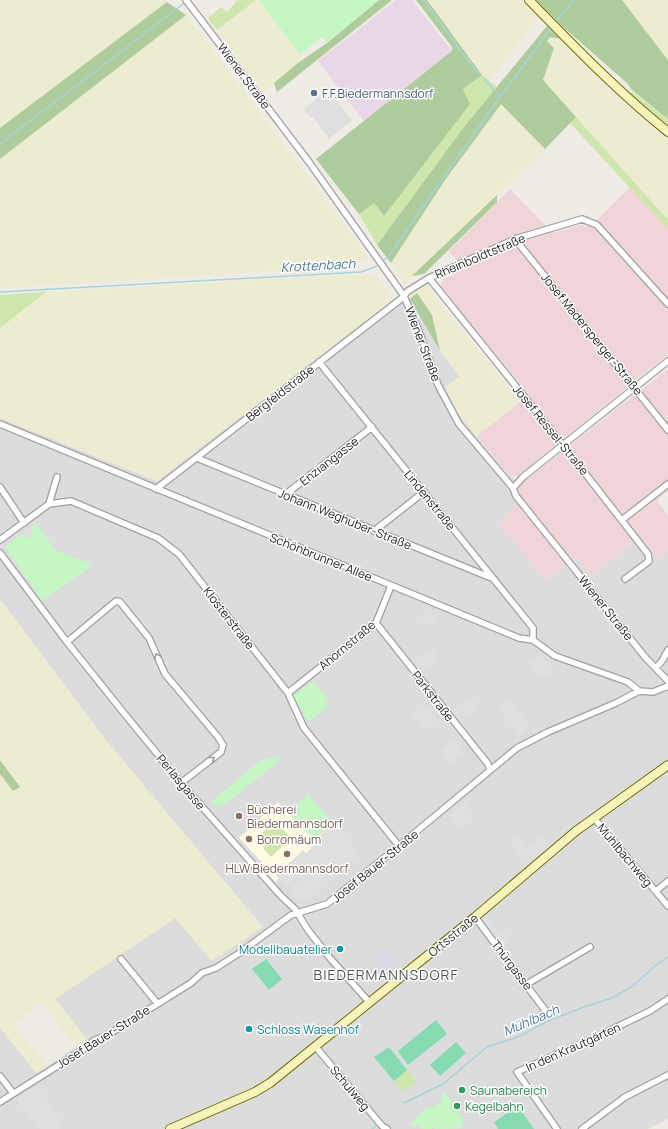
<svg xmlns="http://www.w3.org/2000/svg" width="668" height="1129" viewBox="0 0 668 1129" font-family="Manrope,sans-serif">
	<rect width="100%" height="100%" fill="#efebe5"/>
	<!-- residential -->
	<path fill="#dddcdc" d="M405 290 440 351 460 376 458 414 510 476 521 484 517 504 499 523 546 580 576 557 591 576 640 536 658 558 668 550V1119L647 1129H0V1027L36 1073 48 1066 87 1039 55 999 175 918 212 961 101 734 0 599V418L157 481Z"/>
	<!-- commercial -->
	<path fill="#efd5d7" d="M630 187 668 229V354L518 476H510L477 436 529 395 440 286 443 280 464 269 449 251 510 189 553 233 580 225 590 227Z
		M668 369V491L657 500 668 516V550L658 558 639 536 591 576 576 557 545 580 499 523 517 504 521 484Z"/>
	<!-- industrial -->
	<path fill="#e8d7e6" d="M396 0H412L452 51 364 121 318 61Z"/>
	<!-- education -->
	<path fill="#fefbe0" d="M278 802 314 840 333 823 343 834 286 886 279 878 276 882 265 871 267 868 239 838Z"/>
	<!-- farmland -->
	<path fill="#edecd1" d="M0 0H167V2L0 128Z
		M256 0H259L300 55 298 63 263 92 217 31Z
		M427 0H522L538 16 489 82 462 48Z
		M622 0H668V60L666 57Z
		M186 15 368 257 353 266 0 288V159Z
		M550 37 560 39 627 106 668 140V220L543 80 554 48 547 41Z
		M501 104 545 149 405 283 391 263 445 180Z
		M366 274 378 279 394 299 157 481 0 418V328L46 292Z
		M426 285 520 402 477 436 458 414 445 387 460 376 440 351 432 315 417 294 410 299 412 292Z
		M0 599 101 734 263 927 212 961 175 918 55 999 87 1039 77 1046 41 1003 14 1025 48 1066 36 1073 0 1027Z"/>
	<!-- grass -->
	<path fill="#cfe7ad" d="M236 0H256L217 30 208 18 221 7 227 12 237 1Z
		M482 75 497 87 464 127 377 245 359 214 374 203 384 215 463 89Z
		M631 91 668 119V127L632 98Z
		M576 117 668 220V229L570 123Z
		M46 292 0 328V295Z
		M275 821 291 838 271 857 263 848 266 846 258 837Z
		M407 1070 417 1081 403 1092 394 1081Z"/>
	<!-- forest -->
	<path fill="#afcc9c" d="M379 0H392L277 92 274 83 298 63 327 43Z
		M416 0H427L482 75 463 89 470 104 384 216 374 203 359 214 316 159 452 51V47Z
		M536 0H622L668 60V119L632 90 627 83 562 26Z
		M167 2 186 15 0 159V128Z
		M547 26 560 39 550 37 547 41 554 48 543 80 576 117 545 149 501 104 445 180 391 263 377 245 464 127Z
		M497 195V202L424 274 412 276Z
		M417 293 432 315 440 351 410 299Z
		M0 760 20 787 13 791 0 774Z"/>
	<!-- park -->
	<path fill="#c5f7c4" d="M259 0H379L327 43 322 37 300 55Z
		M36 523 55 550 91 564 90 567 42 601 5 547 22 534 25 537 28 538 33 533 30 528Z
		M314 681 329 701 326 704 328 707 309 722 293 696Z
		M278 756 280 760 233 798 218 808 212 801 260 761Z
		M308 794 333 823 314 840 293 818 299 812 294 807Z
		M444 1092 465 1121 461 1124 464 1128 436 1129 434 1127 431 1129H422L419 1124 414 1128 410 1124 425 1109 437 1106 441 1102 442 1094Z"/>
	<!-- pitch -->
	<path fill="#87dbb2" d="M266 959 282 979 269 990 252 969Z
		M436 1020 447 1034 408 1065 398 1051Z
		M456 1042 466 1053 440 1076 430 1065Z
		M389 1047 407 1070 394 1081 374 1057Z
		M518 1106 534 1129H498L494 1122Z"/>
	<!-- parking -->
	<path fill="#dfdfdf" d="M328 91 352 120 329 139 313 117 311 118 304 109 320 96 323 99 326 97 324 95Z
		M426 607 431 609 430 612 439 616 435 626 421 620Z
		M431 648 439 658 421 672 413 662Z
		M540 655 553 671 542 680 528 664Z
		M471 697 480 708 460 724 451 713Z
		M510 699 530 725 526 728 527 730 520 735 498 708Z
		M426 706 437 720 424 731 412 716Z
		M453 739 465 753 452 765 440 751Z
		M466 802 471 809 469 811 475 819 461 830 450 815Z
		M333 823 360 853 309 901 304 904 301 901 298 903 295 900 297 898 291 891 300 881 296 877 286 886 276 875 303 850 306 853 315 844 310 839 316 840Z
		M517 834 528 847 541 836 549 846 525 866 509 840Z
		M488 918 502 934 505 932 510 939 501 947 482 923Z
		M37 1085 63 1124 57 1129H40L15 1099Z"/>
	<!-- plaza -->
	<path fill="#d9dae5" d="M382 945 385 953H390L400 966 382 981 376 974 378 964 376 958 378 953 376 949Z"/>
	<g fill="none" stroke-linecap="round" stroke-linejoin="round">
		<!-- stream -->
		<path stroke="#a7d4db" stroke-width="1.5" d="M424 0 458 47 480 75
			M555 23 574 0
			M484 79 500 97
			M0 144 183 4
			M0 292 361 272 375 267 388 257 500 97 551 28
			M404 1103 443 1084 487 1047 518 1037 548 1021 584 1007 612 998 633 986 656 965 668 957
			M372 1129 376 1126"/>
		<defs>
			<path id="street" d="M186 0 309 162 404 296 420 334 438 385 459 424 508 482 513 488 516 496 645 657 668 681
				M515 239 668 430
				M429 278 563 445 648 554 649 561 625 579
				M319 362 533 628V640
				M0 424 519 638 533 640 555 656 628 682 639 691
				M197 458 494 579
				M0 487 24 523
				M513 488 523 477 668 361
				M156 489 401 299 408 291 429 278 515 239 582 219 597 225 668 304
				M286 494 372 427
				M49 504 57 477
				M622 520 668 484
				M374 531 424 492
				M0 540 49 504 71 501 158 538 179 554 288 693 304 728 399 846
				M0 553 67 642 123 712 181 783 281 896 295 909 308 930 329 957 370 1003
				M376 623 488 764 490 769
				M67 642 116 601 120 602 149 638 165 674 218 737 223 745 221 752 181 783
				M656 668 662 661 668 650
				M288 693 376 623 391 586
				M594 818 668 906
				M656 891 668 881
				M475 917 548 1014
				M121 959 157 1003
				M527 984 590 947
				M315 1046 382 1126 387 1129
				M0 1076 13 1093
				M0 1102 78 1053 95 1040 106 1036 191 983 202 973 216 968 241 952 291 915 327 904 399 846 517 748 548 732 616 703 639 691 653 692 668 686
				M557 1129 517 1072 592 1039 650 1011 668 999
				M582 1129 625 1097 668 1075"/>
			<path id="secondary" d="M529 0C574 46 618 92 668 132
				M170 1129 255 1092 270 1083 475 917 576 831 668 765"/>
		</defs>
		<!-- street casing -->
		<use href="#street" stroke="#a0a0a0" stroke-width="8"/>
		<!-- secondary casing -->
		<use href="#secondary" stroke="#70710a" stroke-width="10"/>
		<!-- street -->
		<use href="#street" stroke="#fff" stroke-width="5.5"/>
		<!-- secondary -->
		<use href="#secondary" stroke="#f7f4bb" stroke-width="8"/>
	</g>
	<!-- one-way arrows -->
	<defs><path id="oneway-chevron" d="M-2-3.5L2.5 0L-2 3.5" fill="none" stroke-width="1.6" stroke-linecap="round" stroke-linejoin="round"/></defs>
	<g stroke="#9a9a9a">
		<use href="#oneway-chevron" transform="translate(157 656) rotate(-114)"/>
		<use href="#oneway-chevron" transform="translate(212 759) rotate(-38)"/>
	</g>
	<!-- markers -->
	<circle fill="#5c6f8a" stroke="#fff" stroke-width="1.5" cx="314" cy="93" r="4"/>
	<g fill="#8d6e63" stroke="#fff" stroke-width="1.5">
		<circle cx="239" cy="816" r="4"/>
		<circle cx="249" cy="839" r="4"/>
		<circle cx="287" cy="854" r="4"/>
	</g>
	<g fill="#0f9aa8" stroke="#fff" stroke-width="1.5">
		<circle cx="340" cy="949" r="4"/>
		<circle cx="249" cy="1029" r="4"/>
	</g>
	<g fill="#2e9e5b" stroke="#fff" stroke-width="1.5">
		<circle cx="462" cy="1090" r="4"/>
		<circle cx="457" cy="1106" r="4"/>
	</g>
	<g text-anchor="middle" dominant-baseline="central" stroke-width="3" stroke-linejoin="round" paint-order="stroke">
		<!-- street labels -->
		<g font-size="12" fill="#1f1f1f" stroke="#fff">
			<text transform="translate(244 76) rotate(53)">Wiener Straße</text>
			<text transform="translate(480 256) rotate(-23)">Rheinboldtstraße</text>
			<text transform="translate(592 334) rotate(51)">Josef Madersperger-Straße</text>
			<text transform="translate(423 344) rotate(69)">Wiener Straße</text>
			<text transform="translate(280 393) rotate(-38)">Bergfeldstraße</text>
			<text transform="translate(551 430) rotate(51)">Josef Ressel-Straße</text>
			<text transform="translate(329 461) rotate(-38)">Enziangasse</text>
			<text transform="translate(430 500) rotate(51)">Lindenstraße</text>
			<text transform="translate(345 519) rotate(22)">Johann Weghuber-Straße</text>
			<text transform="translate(321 557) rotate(22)">Schönbrunner Allee</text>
			<text transform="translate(606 608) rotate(51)">Wiener Straße</text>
			<text transform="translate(229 618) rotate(52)">Klosterstraße</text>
			<text transform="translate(347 645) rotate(-40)">Ahornstraße</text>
			<text transform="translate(433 696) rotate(52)">Parkstraße</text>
			<text transform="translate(181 782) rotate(50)">Perlasgasse</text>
			<text transform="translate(625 855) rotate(50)">Mühlbachweg</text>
			<text transform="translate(375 866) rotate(-39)">Josef Bauer-Straße</text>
			<text transform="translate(453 935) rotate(-39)">Ortsstraße</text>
			<text transform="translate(512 965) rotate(53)">Thürgasse</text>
			<text transform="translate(103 1037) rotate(-32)">Josef Bauer-Straße</text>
			<text transform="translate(573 1047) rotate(-24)">In den Krautgärten</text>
			<text transform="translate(350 1088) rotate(50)">Schulweg</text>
		</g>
		<!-- service labels -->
		<g font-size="12" fill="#4e5e75" stroke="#fff" text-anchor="start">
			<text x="322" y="93">F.F.Biedermannsdorf</text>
		</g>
		<!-- education labels -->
		<g font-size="12" fill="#785e54" stroke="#fff" text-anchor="start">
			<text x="247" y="809">Bücherei<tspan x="247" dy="14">Biedermannsdorf</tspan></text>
			<text x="257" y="839">Borromäum</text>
			<text x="287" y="868" text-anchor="middle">HLW Biedermannsdorf</text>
		</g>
		<!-- culture labels -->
		<g font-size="12" fill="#0d838f" stroke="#fff" text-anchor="end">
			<text x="332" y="949">Modellbauatelier</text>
			<text x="257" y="1029" text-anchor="start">Schloss Wasenhof</text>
		</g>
		<!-- leisure labels -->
		<g font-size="12" fill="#27864d" stroke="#fff" text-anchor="start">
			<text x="470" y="1090">Saunabereich</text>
			<text x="465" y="1106">Kegelbahn</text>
		</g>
		<!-- water labels -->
		<g font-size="13" font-style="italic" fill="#49799b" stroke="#fff">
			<text transform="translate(318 265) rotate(-3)">Krottenbach</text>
			<text transform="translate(531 1020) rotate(-23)">Mühlbach</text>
		</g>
		<!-- quarter labels -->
		<g font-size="14" letter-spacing="1" fill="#525252" stroke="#fff">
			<text x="386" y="974">BIEDERMANNSDORF</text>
		</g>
	</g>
</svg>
